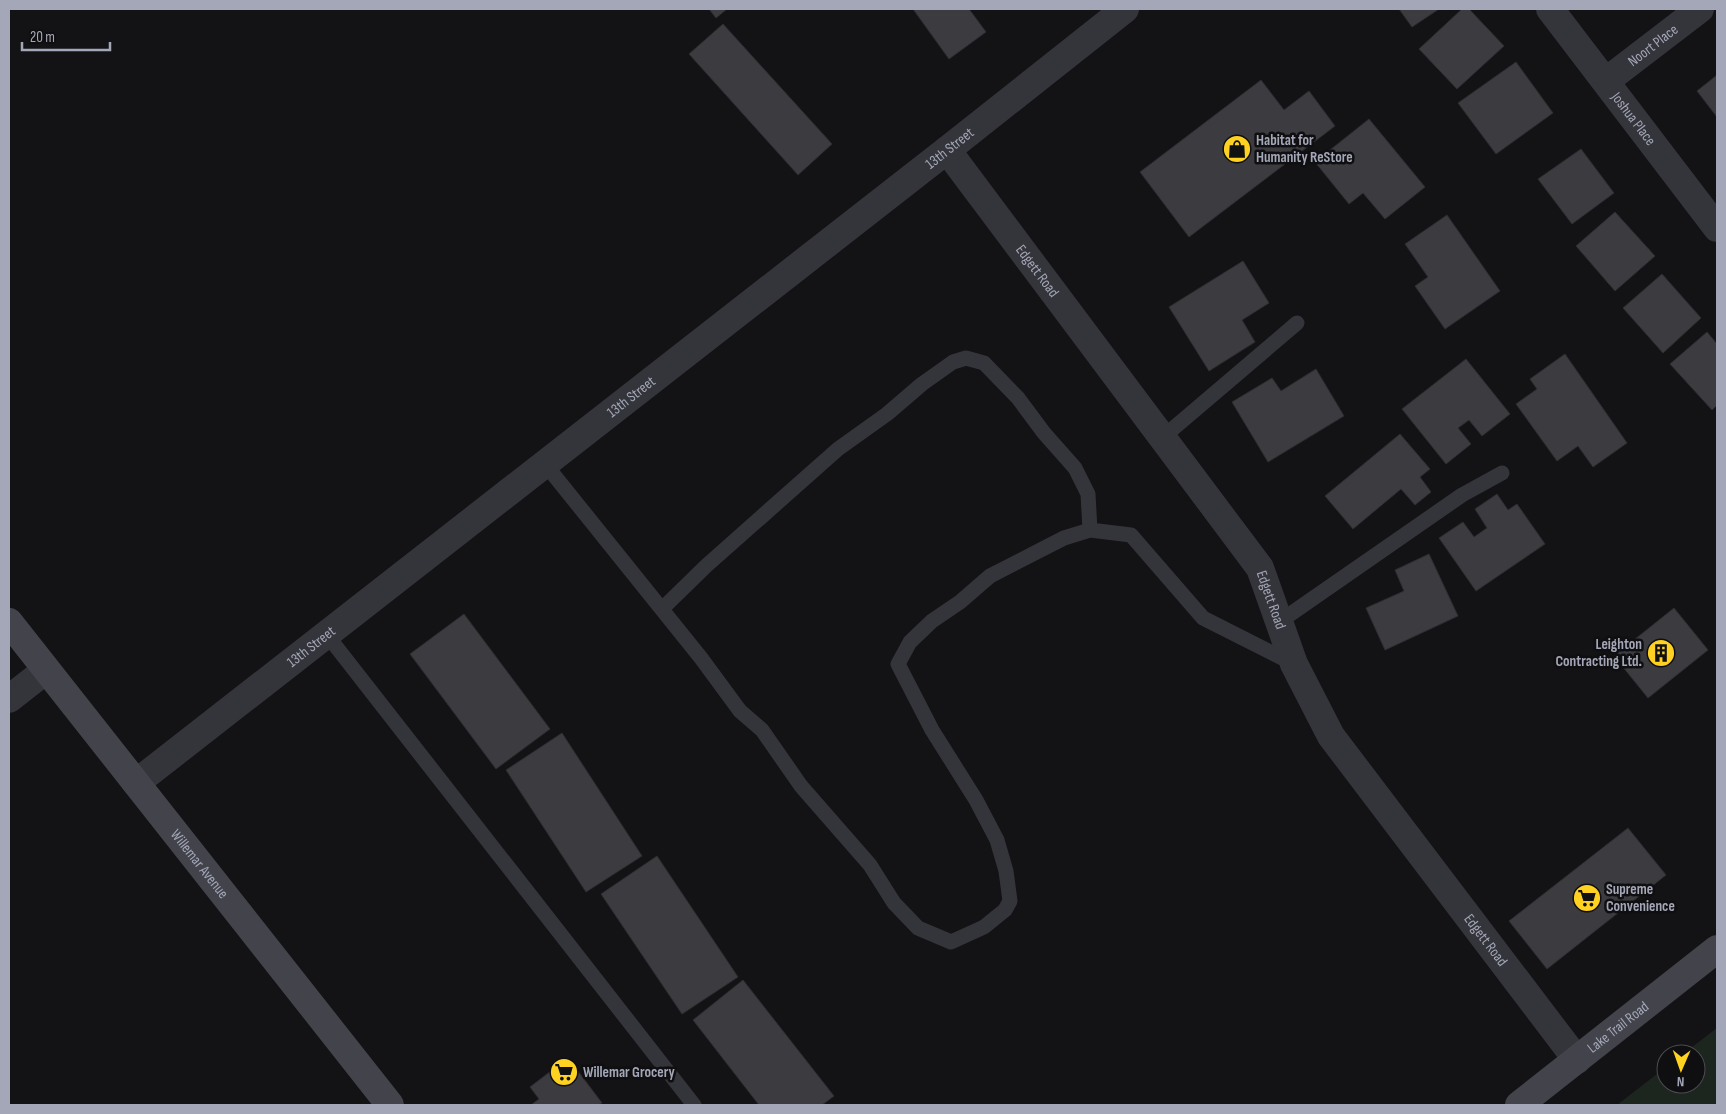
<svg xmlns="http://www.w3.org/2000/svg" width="1726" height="1114" viewBox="0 0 1726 1114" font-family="'Sofia Sans Condensed',sans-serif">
	<rect width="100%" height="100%" fill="#131315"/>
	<!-- green -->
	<path fill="#1d251f" d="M1717 1028V1105H1617L1666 1067V1084H1696V1054H1683Z"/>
	<!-- building -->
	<path fill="#3b3b40" stroke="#2e2d31" d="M709 9H727L716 18Z
		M913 9H969L986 32 949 59Z
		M1399 9H1439L1412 27Z
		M1462 9H1469L1504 46 1457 89 1419 49Z
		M723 24 832 144 798 175 689 54Z
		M1516 62 1553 113 1496 154 1458 103Z
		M1717 75V117L1697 91Z
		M1261 80 1284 110 1309 91 1335 126 1189 237 1140 172Z
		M1369 119 1425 187 1385 219 1363 193 1349 204 1315 162Z
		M1581 149 1614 193 1572 224 1538 179Z
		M1615 212 1655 256 1615 291 1576 246Z
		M1447 215 1500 291 1445 329 1415 286 1428 277 1405 244Z
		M1243 261 1269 303 1242 320 1255 342 1209 371 1169 307Z
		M1662 274 1701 318 1663 353 1623 308Z
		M1707 332 1717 344V405L1712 410 1670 364Z
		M1565 354 1627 443 1593 467 1578 446 1557 461 1516 404 1537 389 1530 379Z
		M1466 359 1510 414 1482 436 1469 420 1458 428 1471 444 1446 464 1402 409Z
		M1316 369 1344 416 1268 462 1232 402 1272 378 1281 391Z
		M1400 434 1430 469 1420 477 1431 492 1415 505 1401 489 1353 529 1325 496Z
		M1497 494 1508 510 1517 504 1545 544 1476 591 1439 538 1463 522 1474 537 1487 528 1475 509Z
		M1429 554 1458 616 1385 650 1366 608 1404 591 1395 570Z
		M1674 608 1708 650 1648 698 1614 656Z
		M464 614 550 729 496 769 410 654Z
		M562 733 642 856 586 892 506 770Z
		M1628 828 1666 875 1547 969 1509 921Z
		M657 856 738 977 682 1014 601 894Z
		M743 980 834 1096 822 1105H759L693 1020Z
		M568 1058 602 1103 598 1105H531L539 1099 530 1087Z"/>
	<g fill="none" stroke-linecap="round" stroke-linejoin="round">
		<!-- lane -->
		<path stroke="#34343b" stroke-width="15" d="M1162 438 1297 323
			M545 464 701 658 740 711 762 730 801 786 870 865 894 903 918 928 951 942 984 927 1005 910 1010 901 1006 871 997 840 976 800 932 730 898 664 910 642 932 621 960 602 990 576 1064 538 1090 530 1088 494 1075 468 1044 433 1018 398 984 363 966 358 953 362 922 384 887 414 838 449 706 566 662 609
			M1090 530 1131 535 1203 618 1294 664
			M1279 622 1462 495 1502 473
			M327 635 694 1105"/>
		<!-- street -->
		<g stroke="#34343b" stroke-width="28">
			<path id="s1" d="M1550 9 1717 228"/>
			<path id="s2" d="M1606 81 1700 9"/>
			<path id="s3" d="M947 150 1260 568 1294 664 1331 736 1577 1060"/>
			<path d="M9 699 46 670"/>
			<path id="s4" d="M136 783 947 150 1125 9"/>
		</g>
		<!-- secondary -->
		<g stroke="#42434b" stroke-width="28">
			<path id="s5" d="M9 622 390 1105"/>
			<path id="s6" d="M1519 1105 1717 949"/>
		</g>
	</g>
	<!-- icons -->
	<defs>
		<symbol id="shop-disc" viewBox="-11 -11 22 22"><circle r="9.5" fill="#ffd221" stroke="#0f0e10"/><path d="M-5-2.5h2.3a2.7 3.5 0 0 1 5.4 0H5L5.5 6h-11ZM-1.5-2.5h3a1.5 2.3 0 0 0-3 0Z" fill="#111"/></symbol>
		<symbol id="building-disc" viewBox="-11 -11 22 22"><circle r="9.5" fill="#ffd221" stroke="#0f0e10"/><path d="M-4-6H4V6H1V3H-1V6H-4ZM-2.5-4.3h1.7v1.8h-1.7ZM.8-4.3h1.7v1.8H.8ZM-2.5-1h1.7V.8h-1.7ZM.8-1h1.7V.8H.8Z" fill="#111"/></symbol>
		<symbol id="supermarket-disc" viewBox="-11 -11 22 22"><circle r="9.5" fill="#ffd221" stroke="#0f0e10"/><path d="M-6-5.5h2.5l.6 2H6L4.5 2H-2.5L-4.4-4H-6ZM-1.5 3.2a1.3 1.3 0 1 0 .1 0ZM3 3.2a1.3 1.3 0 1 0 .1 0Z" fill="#111"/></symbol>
	</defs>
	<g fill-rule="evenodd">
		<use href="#shop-disc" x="1221" y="133" width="32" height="32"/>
		<use href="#building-disc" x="1645" y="637" width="32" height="32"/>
		<use href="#supermarket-disc" x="1571" y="882" width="32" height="32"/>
		<use href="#supermarket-disc" x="548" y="1056" width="32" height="32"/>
	</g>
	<g text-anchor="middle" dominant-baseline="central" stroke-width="5" stroke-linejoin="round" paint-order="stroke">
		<!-- street labels -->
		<g font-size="15" fill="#a4a7b7" stroke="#0f0e10">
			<text stroke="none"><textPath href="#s2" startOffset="59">Noort Place</textPath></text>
			<text stroke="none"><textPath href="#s1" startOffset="138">Joshua Place</textPath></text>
			<text stroke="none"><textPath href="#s4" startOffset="1032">13th Street</textPath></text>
			<text stroke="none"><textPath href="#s3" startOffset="151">Edgett Road</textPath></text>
			<text stroke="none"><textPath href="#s4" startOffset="628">13th Street</textPath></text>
			<text stroke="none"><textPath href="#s3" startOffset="556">Edgett Road</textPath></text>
			<text stroke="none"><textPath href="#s4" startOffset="222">13th Street</textPath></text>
			<text stroke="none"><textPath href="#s5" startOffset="308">Willemar Avenue</textPath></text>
			<text stroke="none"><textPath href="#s3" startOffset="961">Edgett Road</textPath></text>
			<text stroke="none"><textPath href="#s6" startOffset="126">Lake Trail Road</textPath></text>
		</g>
		<!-- poi labels -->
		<g font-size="15" font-weight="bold" fill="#a4a7b7" stroke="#0f0e10" text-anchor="start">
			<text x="1256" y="140">Habitat for<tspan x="1256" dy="17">Humanity ReStore</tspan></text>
			<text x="1642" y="644" text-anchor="end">Leighton<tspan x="1642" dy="17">Contracting Ltd.</tspan></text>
			<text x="1606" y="889">Supreme<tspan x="1606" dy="17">Convenience</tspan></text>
			<text x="583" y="1072">Willemar Grocery</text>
		</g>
	</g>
	<!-- border -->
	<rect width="1726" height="1114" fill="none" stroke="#a4a7b7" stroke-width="20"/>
	<!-- north arrow -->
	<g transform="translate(1681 1069) rotate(182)"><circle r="24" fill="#0f0e10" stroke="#4b4b53"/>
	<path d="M0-4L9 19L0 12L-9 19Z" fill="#ffd221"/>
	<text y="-8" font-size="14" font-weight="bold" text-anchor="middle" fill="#a4a7b7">N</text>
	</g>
	<!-- scale -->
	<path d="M22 42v8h88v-8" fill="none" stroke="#a4a7b7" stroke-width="2.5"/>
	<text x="30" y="42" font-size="15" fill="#a4a7b7" stroke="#0f0e10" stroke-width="4" paint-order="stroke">20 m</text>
</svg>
